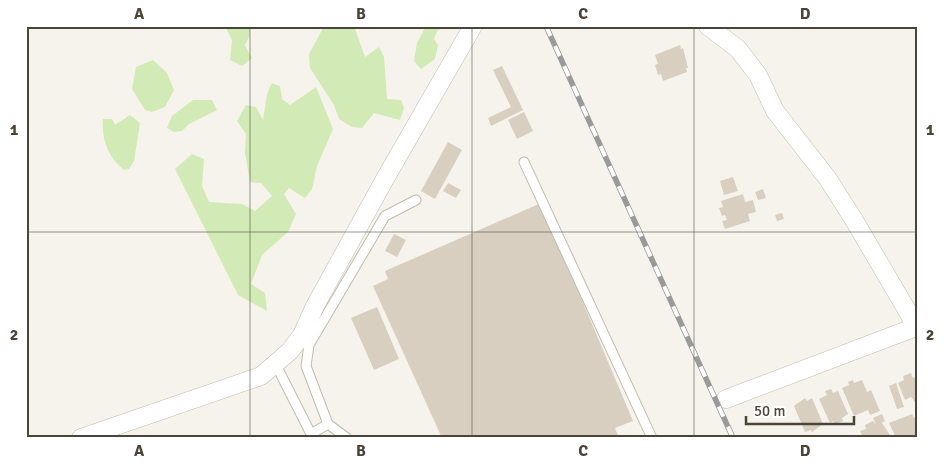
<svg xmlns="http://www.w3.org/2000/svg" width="944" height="464" viewBox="0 0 944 464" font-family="Signika,sans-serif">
	<rect width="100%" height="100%" fill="#f6f3ec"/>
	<!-- green -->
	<path fill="#d2eab5" d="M225 26H250V35L245 45 252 58 242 66 230 60 232 40Z
		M321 26H354L365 57 379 47 384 57 387 99 401 100 404 108 400 120 374 113 362 128 352 127 339 119 334 105 310 68 309 54 322 30Z
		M426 26H446L437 31 434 39 438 45 435 59 421 69 414 61 417 43Z
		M153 60 167 73 174 90 165 107 152 112 145 110 132 89 136 67Z
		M272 83 280 86 282 99 290 105 316 87 333 129 317 166 312 189 305 198 289 188 284 194 296 214 288 232 262 255 251 284 265 293 267 311 238 295 175 169 192 154 204 159 202 186 209 202 242 204 255 211 272 196 261 183 250 182 245 153 246 134 237 121 246 105 256 107 263 120C266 106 265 94 272 83Z
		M193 100H212L217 110 189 124 182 131 174 132 167 128 172 116Z
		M130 115 140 123 134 161 129 169 124 170C108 158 101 138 103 119H112L115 125Z"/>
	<!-- building -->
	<path fill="#d8cfc1" d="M680 45 681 49 683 48 688 68H686L687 72 663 81 661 74 658 75 655 65 658 64 655 55Z
		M502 66 523 110 491 126 488 118 511 107 493 70Z
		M524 112 533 131 517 139 508 120Z
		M448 142 462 150 435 199 421 191Z
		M733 177 738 191 724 195 720 181Z
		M448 183 461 190 456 198 443 191Z
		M763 189 766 198 758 200 755 192Z
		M743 194 745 202 753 200 756 212 748 214 750 221 725 229 722 221 727 220 725 215 722 216 719 208 723 207 721 201Z
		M541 203 633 421 615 428 619 438H442L373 286 388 279 385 271Z
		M782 213 784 219 777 221 775 215Z
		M394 234 406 240 397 257 385 251Z
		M377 307 399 359 374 370 351 318Z
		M911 373 913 378 918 376V401L915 402 911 397 905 400 898 383 904 380 903 376Z
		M853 380 854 383 862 380 867 392 871 390 880 411 870 415 868 410 854 416 842 388 849 385 848 382Z
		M896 383 904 407 897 409 889 386Z
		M831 389 833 393 838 391 848 414 842 418 843 421 835 424 833 421 830 423 819 399 827 395 825 391Z
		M805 398 807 401 812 398 823 424 812 432 811 430 805 432 794 406Z
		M882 414 885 421 882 423 892 438H863L860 431 866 429 865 425 873 421 876 425 873 418Z
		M912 414 914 418 918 416V438H896L889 423Z"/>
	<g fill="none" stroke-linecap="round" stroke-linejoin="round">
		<defs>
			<path id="lane" d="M524 162 652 438
				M276 365 313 438
				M328 424 306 366 309 345 385 216 416 200
				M311 434 328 424 347 438"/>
			<path id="street" d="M708 26 738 49 758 75 775 111 828 179 854 220 918 329
				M726 399 916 327
				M81 438 261 376 290 351 302 335 315 306 386 177 473 26"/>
		</defs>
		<!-- lane casing -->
		<use href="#lane" stroke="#c2bbae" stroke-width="11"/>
		<!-- street casing -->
		<use href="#street" stroke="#c2bbae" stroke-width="19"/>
		<!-- lane -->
		<use href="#lane" stroke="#fff" stroke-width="9"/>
		<!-- street -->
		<use href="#street" stroke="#fff" stroke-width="18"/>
		<defs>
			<path id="rail" d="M546 26 733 438"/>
		</defs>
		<!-- rail casing -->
		<use href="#rail" stroke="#9a9a9a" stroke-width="5.5"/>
		<!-- rail -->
		<use href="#rail" stroke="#fff" stroke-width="4" stroke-dasharray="11" stroke-linecap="butt"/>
	</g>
	<!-- grid -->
	<path fill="none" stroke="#4b4439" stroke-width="1" stroke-opacity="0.55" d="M250 26V438M472 26V438M694 26V438M26 232H918"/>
	<!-- border -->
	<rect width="944" height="464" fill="none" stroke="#ffffff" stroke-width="55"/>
	<!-- scale -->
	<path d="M746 416v8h108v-8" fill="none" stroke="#4b4439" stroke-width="2.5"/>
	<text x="754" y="416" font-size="15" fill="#4b4439" stroke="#ffffff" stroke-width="4" paint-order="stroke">50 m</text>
	<rect x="28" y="28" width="888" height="408" fill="none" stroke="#4b4439" stroke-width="2"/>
	<g font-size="16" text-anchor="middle" font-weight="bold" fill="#4b4439">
		<text x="139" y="19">A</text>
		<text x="361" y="19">B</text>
		<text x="583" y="19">C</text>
		<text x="805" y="19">D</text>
		<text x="14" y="135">1</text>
		<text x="930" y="135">1</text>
		<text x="14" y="340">2</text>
		<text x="930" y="340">2</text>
		<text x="139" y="456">A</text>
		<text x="361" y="456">B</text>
		<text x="583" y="456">C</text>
		<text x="805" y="456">D</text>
	</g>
</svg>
